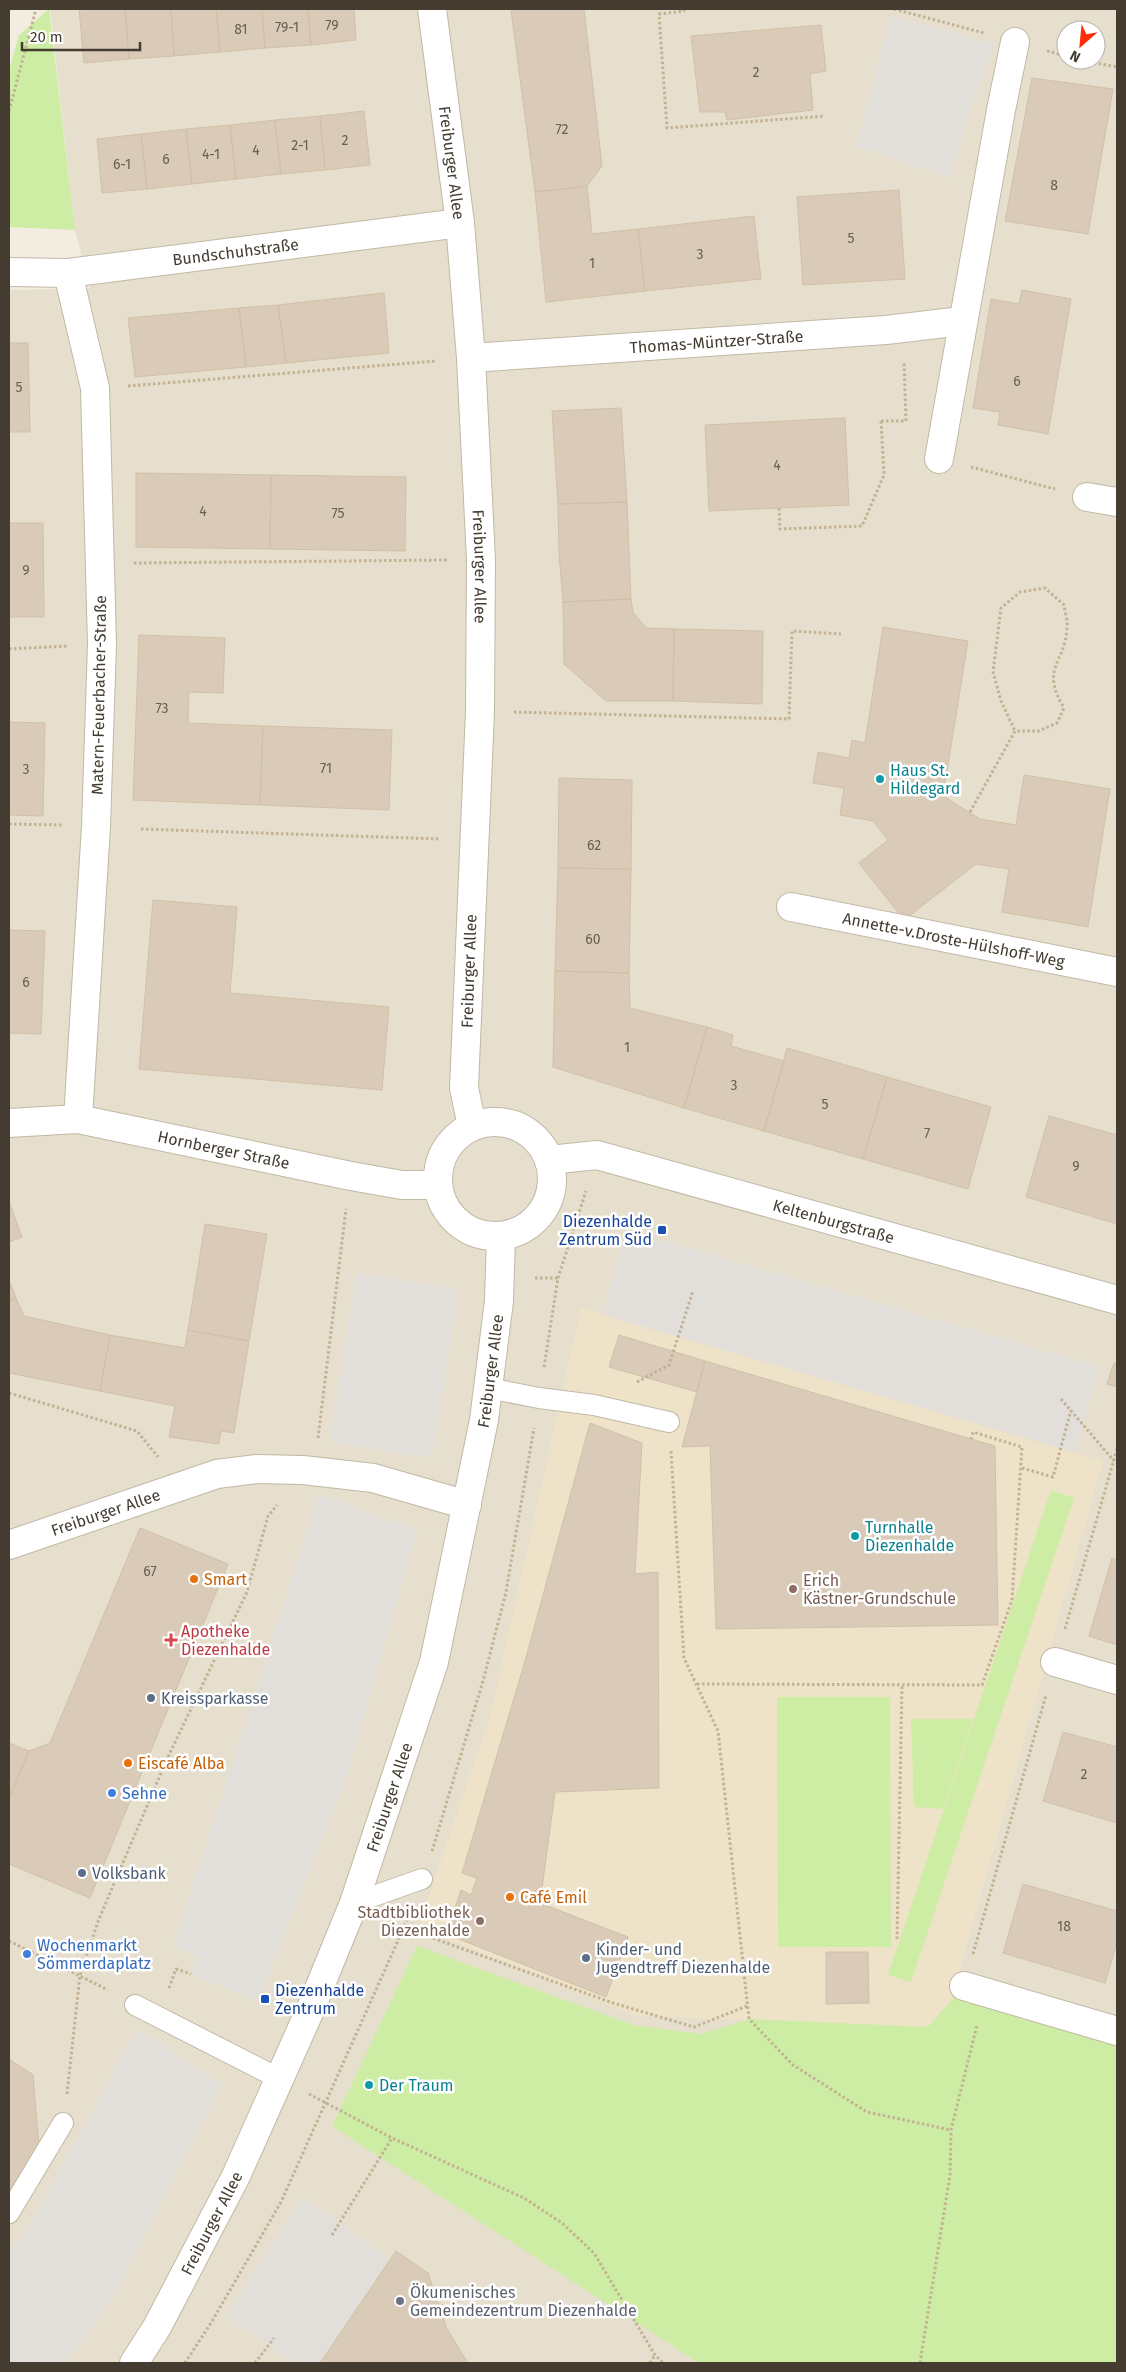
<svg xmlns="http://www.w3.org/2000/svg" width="1126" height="2372" viewBox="0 0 1126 2372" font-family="'Fira Sans',sans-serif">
	<rect width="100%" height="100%" fill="#f3ede1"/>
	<!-- residential -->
	<path fill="#e7dfce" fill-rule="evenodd" d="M50 9H1117V2363H9V290L90 288 75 230ZM1066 30H1096V60H1066Z"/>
	<!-- education -->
	<path fill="#eee3c8" d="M581 1308 1103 1461 951 2001 928 2027 636 2016 418 1927 490 1717Z"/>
	<!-- green -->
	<path fill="#cdeda4" d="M49 9 75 230 9 227V70L19 35Z
		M1051 1490 1074 1498 911 1982 888 1975Z
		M777 1697H890L891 1947H778Z
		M911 1719H973L943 1809 914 1807Z
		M417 1946 633 2025 702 2034 749 2019 928 2027 964 1986 1117 2031V2363H699L332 2126Z"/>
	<!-- parking -->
	<path fill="#e2dfda" d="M891 16 995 44 973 101 950 178 856 146Z
		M626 1230 1100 1367 1075 1452 603 1315Z
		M356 1273 459 1289 432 1458 330 1442Z
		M319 1494 417 1530 346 1779 258 2002 191 1974 199 1957 173 1947Z
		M138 2028 222 2085 111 2301 65 2363H9V2253L29 2226Z
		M302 2197 390 2259 320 2363H295L226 2316Z"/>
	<!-- building -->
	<path fill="#d9cbb8" stroke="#d1c0a7" d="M79 9H125L129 59 84 63Z
		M125 9H171L174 56 129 59Z
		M171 9H216L220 52 174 56Z
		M216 9H262L265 48 220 52Z
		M262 9H308L311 45 265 48Z
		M308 9H354L356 40 311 45Z
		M524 9H584L602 166 587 186 535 192 511 10Z
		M821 25 826 71 810 74 813 110 727 120 725 112H700L691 36Z
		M1032 78 1113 89 1088 234 1005 221Z
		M364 111 370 165 325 170 320 116Z
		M320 116 325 170 281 174 275 120Z
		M275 120 281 174 236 179 230 125Z
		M230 125 236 179 192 184 186 129Z
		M186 129 192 184 147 189 141 134Z
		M141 134 147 189 102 193 97 139Z
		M587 186 592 234 638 229 645 291 546 302 535 192Z
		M899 190 905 279 803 285 797 197Z
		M754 216 761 279 645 291 638 229Z
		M1022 290 1071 299 1048 434 998 425 1000 412 973 408 991 299 1019 304Z
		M384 293 389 353 286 363 278 305Z
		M278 305 286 363 246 367 239 308Z
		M239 308 246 367 135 377 128 318Z
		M9 343H28L30 432H9Z
		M621 408 627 502 558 504 552 411Z
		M845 418 849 505 709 511 705 425Z
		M136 473 271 475 270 549 136 547Z
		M271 475 406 477 405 551 270 549Z
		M627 502 631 599 563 602 559 553 558 504Z
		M9 523H43L44 617H9Z
		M631 599 633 612 646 628 674 629 673 701H606L564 664 563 602Z
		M883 627 968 641 943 796 980 819 1016 825 1024 775 1110 789 1088 927 1002 912 1009 869 976 864 904 920 859 863 888 840 873 821 840 815 844 788 813 783 818 752 849 758 852 740 865 743Z
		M674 629 763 631 762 704 673 701Z
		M139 635 225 638 223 693 189 692 188 723 263 726 260 805 133 800Z
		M9 722 45 723 43 816 9 815Z
		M263 726 392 730 389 810 260 805Z
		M559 778 632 780 631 869 558 868Z
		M558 868 631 869 629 973 555 971Z
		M153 900 237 907 230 993 389 1007 382 1090 139 1069Z
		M9 930 45 931 41 1034 9 1033Z
		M555 971 629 973 630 1008 707 1027 684 1108 553 1067Z
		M707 1027 733 1035 731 1046 784 1061 764 1131 684 1108Z
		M787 1048 887 1077 863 1159 764 1131Z
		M887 1077 991 1107 968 1189 863 1159Z
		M1049 1116 1117 1135V1224L1026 1197Z
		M9 1202 22 1237 9 1242Z
		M205 1224 267 1234 249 1341 188 1330Z
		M9 1280 16 1298 9 1301Z
		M16 1298 24 1316 110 1335 100 1391 9 1373V1301Z
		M188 1330 249 1341 234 1433 221 1431 219 1444 169 1437 175 1406 100 1391 110 1335 185 1348Z
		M619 1335 705 1361 697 1392 609 1367Z
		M705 1361 995 1446 998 1625 716 1629 710 1446 682 1447Z
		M1114 1363 1117 1364V1387L1107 1384Z
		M590 1423 642 1443 635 1574 658 1572 659 1788 555 1792 540 1903 628 1937 606 1997 446 1934 461 1890 471 1895 477 1878 462 1873 525 1661Z
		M140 1528 228 1564 90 1898 9 1864V1799L29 1751 50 1743Z
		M1112 1558 1117 1560V1645L1089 1636Z
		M1063 1732 1117 1747V1823L1043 1801Z
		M9 1743 29 1751 9 1799Z
		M1023 1884 1117 1911V1942L1105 1983 1003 1953Z
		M826 1952H868L869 2003 826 2004Z
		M9 2059 33 2075 39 2147 9 2191Z
		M396 2251 428 2273 447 2329 468 2363H320Z"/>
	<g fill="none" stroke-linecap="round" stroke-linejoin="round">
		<defs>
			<path id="service" d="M488 1388 539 1398 594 1405 669 1422
				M354 1903 422 1879
				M135 2005 280 2079
				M9 2213 63 2123"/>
			<g id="minor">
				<path id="s1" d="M9 272 68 273 460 223"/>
				<path d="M68 273 95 388 102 644 96 826 78 1119"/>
				<path id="s2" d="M471 358 886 330 962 321"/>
				<path d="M939 459 1001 110 1015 42"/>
				<path d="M1087 497 1117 502"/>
				<path id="s3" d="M791 907 1117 972"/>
				<path id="s4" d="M9 1123 78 1119 351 1176 402 1185H438"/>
				<path id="s5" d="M9 1545 217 1474 257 1469 303 1470 373 1478 467 1505"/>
				<path d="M1055 1662 1117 1680"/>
				<path d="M964 1986 1117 2031"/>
			</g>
			<g id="tertiary">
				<path id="s6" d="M432 9 460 223 471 358 481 560 480 711 464 1088 472 1126"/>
				<circle cx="495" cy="1179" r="57"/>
				<path id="s7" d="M549 1160 597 1155 1117 1300"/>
				<path id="s8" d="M134 2363 157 2327 236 2176 311 2008 354 1903 434 1662 484 1420 499 1301 501 1236"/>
			</g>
		</defs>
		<!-- service casing -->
		<use href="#service" stroke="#c1b8a5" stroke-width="22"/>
		<!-- minor casing -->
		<use href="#minor" stroke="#c1b8a5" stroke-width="30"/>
		<!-- tertiary casing -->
		<use href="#tertiary" stroke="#c1b8a5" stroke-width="30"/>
		<!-- path -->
		<path stroke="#c2b192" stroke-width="3" stroke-dasharray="2.5 2.5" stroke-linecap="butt" d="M684 9V11L659 14 667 128 825 116
			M894 9 984 33
			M1047 51 1066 56
			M1079 60 1117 67
			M9 111 36 9
			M128 386 436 361
			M881 421H906L904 361
			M971 467 1055 489
			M779 508 780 529 862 526 884 475 881 420
			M134 563 447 560
			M9 649 67 646
			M514 712 789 719 792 631 841 634
			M970 812 1015 731H1039L1057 723 1064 708C1040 667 1064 666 1067 629 1068 621 1065 612 1064 605L1045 588 1020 592 1001 608 993 672 1001 701 1015 731
			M9 824 62 825
			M141 829 441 839
			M535 1278H558
			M544 1367 558 1278 586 1191
			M637 1382 669 1365 693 1291
			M9 1393 137 1431 158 1457
			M1061 1399 1114 1461
			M318 1438 346 1209
			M671 1451 684 1658 718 1731 749 2019 793 2065 867 2112 951 2130
			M1022 1468 1053 1477 1071 1410
			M1065 1629 1117 1449
			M697 1684 982 1685 1012 1600 1022 1447 973 1432 971 1439
			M432 1851 483 1681 506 1592 534 1428
			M405 1928 613 2003 694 2027 747 2006
			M897 1939 902 1685
			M9 1941 108 1990
			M973 1954 1046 1695
			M169 1988 176 1969 191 1974
			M67 2094 80 1975 99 1919 167 1759 247 1592 268 1516 277 1505
			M309 2094 392 2138 524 2198 562 2223 594 2253 655 2355 663 2363
			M332 2235 392 2138
			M185 2363 211 2323 281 2202 409 1916
			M255 2363 274 2338
			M650 2363 655 2355
			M920 2363 950 2175 951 2130 977 2025"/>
		<!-- service -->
		<use href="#service" stroke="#fff" stroke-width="20"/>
		<!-- minor -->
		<use href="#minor" stroke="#fff" stroke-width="28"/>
		<!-- tertiary -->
		<use href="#tertiary" stroke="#fff" stroke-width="28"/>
	</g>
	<!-- markers -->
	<g fill="#0f9aa8" stroke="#fff" stroke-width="2">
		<circle cx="880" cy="779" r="5"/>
		<circle cx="855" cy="1536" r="5"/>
		<circle cx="369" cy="2085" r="5"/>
	</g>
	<g fill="#1a4fb4" stroke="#fff" stroke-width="2">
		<rect x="657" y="1225" width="10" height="10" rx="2.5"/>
		<rect x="260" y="1994" width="10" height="10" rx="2.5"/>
	</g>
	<g fill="#e8710a" stroke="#fff" stroke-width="2">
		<circle cx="194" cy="1579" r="5"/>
		<circle cx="128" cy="1763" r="5"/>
		<circle cx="510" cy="1897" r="5"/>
	</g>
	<g fill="#8d6e63" stroke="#fff" stroke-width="2">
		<circle cx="793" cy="1589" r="5"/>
		<circle cx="480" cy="1921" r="5"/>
	</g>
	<path fill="#e0444e" stroke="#fff" stroke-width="2" d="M168.5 1632.5h5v5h5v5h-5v5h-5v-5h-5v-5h5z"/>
	<g fill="#5c6f8a" stroke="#fff" stroke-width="2">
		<circle cx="151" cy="1698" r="5"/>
		<circle cx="82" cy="1873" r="5"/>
		<circle cx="586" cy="1958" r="5"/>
	</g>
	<g fill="#3f7fe0" stroke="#fff" stroke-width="2">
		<circle cx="112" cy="1793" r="5"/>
		<circle cx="27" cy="1954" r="5"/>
	</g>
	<circle fill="#6b7280" stroke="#fff" stroke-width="2" cx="400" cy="2301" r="5"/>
	<g text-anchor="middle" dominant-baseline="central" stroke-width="5" stroke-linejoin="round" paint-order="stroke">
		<!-- number labels -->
		<g font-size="14" fill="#696053">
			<text x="332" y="25">79</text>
			<text x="287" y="27">79-1</text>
			<text x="241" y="29">81</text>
			<text x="756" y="72">2</text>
			<text x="562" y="129">72</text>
			<text x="345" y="140">2</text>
			<text x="300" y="145">2-1</text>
			<text x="256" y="150">4</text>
			<text x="211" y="154">4-1</text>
			<text x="166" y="159">6</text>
			<text x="122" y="164">6-1</text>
			<text x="1054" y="185">8</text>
			<text x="851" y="238">5</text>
			<text x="700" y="254">3</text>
			<text x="592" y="263">1</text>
			<text x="1017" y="381">6</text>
			<text x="19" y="387">5</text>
			<text x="777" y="465">4</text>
			<text x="203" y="511">4</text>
			<text x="338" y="513">75</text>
			<text x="26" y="570">9</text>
			<text x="162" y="708">73</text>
			<text x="326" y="768">71</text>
			<text x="26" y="769">3</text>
			<text x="594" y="845">62</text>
			<text x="593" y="939">60</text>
			<text x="26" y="982">6</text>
			<text x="627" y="1047">1</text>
			<text x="734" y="1085">3</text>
			<text x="825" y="1104">5</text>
			<text x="927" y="1133">7</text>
			<text x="1076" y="1166">9</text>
			<text x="150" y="1571">67</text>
			<text x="1084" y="1774">2</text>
			<text x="1064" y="1926">18</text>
		</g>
		<!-- street labels -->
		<g font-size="16" fill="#443c31" stroke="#fff">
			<text stroke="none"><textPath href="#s6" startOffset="155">Freiburger Allee</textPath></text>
			<text stroke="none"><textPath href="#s1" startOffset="228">Bundschuhstraße</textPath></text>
			<text stroke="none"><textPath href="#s2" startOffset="246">Thomas-Müntzer-Straße</textPath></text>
			<text stroke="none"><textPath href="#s6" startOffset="560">Freiburger Allee</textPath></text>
			<text transform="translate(99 695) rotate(-89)">Matern-Feuerbacher-Straße</text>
			<text stroke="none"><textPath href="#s3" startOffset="166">Annette-v.Droste-Hülshoff-Weg</textPath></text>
			<text transform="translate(469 971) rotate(-88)">Freiburger Allee</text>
			<text stroke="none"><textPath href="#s4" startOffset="218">Hornberger Straße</textPath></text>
			<text stroke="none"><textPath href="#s7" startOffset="294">Keltenburgstraße</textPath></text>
			<text stroke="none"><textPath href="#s8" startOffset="1061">Freiburger Allee</textPath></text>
			<text stroke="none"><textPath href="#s5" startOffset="102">Freiburger Allee</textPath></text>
			<text stroke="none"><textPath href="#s8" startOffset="622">Freiburger Allee</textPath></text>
			<text stroke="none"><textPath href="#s8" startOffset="160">Freiburger Allee</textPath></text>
		</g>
		<!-- culture labels -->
		<g font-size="16" fill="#0d838f" stroke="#fff" text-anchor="start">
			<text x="890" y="770">Haus St.<tspan x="890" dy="18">Hildegard</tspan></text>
			<text x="865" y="1527">Turnhalle<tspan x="865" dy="18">Diezenhalde</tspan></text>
			<text x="379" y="2085">Der Traum</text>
		</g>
		<!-- transit labels -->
		<g font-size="16" fill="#164399" stroke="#fff" text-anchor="end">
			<text x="652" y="1221">Diezenhalde<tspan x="652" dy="18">Zentrum Süd</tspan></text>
			<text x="275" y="1990" text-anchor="start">Diezenhalde<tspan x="275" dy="18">Zentrum</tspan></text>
		</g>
		<!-- food labels -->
		<g font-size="16" fill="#c56008" stroke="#fff" text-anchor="start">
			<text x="204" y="1579">Smart</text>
			<text x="138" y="1763">Eiscafé Alba</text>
			<text x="520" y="1897">Café Emil</text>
		</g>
		<!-- education labels -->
		<g font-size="16" fill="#785e54" stroke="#fff" text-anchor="start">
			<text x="803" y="1580">Erich<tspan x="803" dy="18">Kästner-Grundschule</tspan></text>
			<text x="470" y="1912" text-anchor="end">Stadtbibliothek<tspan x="470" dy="18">Diezenhalde</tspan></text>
		</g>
		<!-- health labels -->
		<g font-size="16" fill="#be3a42" stroke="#fff" text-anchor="start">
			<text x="181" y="1631">Apotheke<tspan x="181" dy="18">Diezenhalde</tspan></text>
		</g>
		<!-- service labels -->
		<g font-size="16" fill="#4e5e75" stroke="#fff" text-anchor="start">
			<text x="161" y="1698">Kreissparkasse</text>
			<text x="92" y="1873">Volksbank</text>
			<text x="596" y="1949">Kinder- und<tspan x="596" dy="18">Jugendtreff Diezenhalde</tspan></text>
		</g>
		<!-- shop labels -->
		<g font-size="16" fill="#366cbe" stroke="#fff" text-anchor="start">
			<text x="122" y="1793">Sehne</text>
			<text x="37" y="1945">Wochenmarkt<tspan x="37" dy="18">Sömmerdaplatz</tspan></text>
		</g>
		<!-- worship labels -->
		<g font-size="16" fill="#5b616d" stroke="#fff" text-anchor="start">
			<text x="410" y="2292">Ökumenisches<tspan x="410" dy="18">Gemeindezentrum Diezenhalde</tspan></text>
		</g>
	</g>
	<!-- border -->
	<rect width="1126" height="2372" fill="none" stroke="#443c31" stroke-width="20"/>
	<!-- north arrow -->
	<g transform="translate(1081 45) rotate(207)"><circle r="24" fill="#ffffff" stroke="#b4b1ad"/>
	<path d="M0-4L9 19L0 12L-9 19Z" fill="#ff2d0b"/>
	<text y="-8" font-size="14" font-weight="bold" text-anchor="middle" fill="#443c31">N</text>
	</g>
	<!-- scale -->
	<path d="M22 42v8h118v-8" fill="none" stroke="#443c31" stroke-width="2.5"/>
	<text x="30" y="42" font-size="15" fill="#443c31" stroke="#ffffff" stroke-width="4" paint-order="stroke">20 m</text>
</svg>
